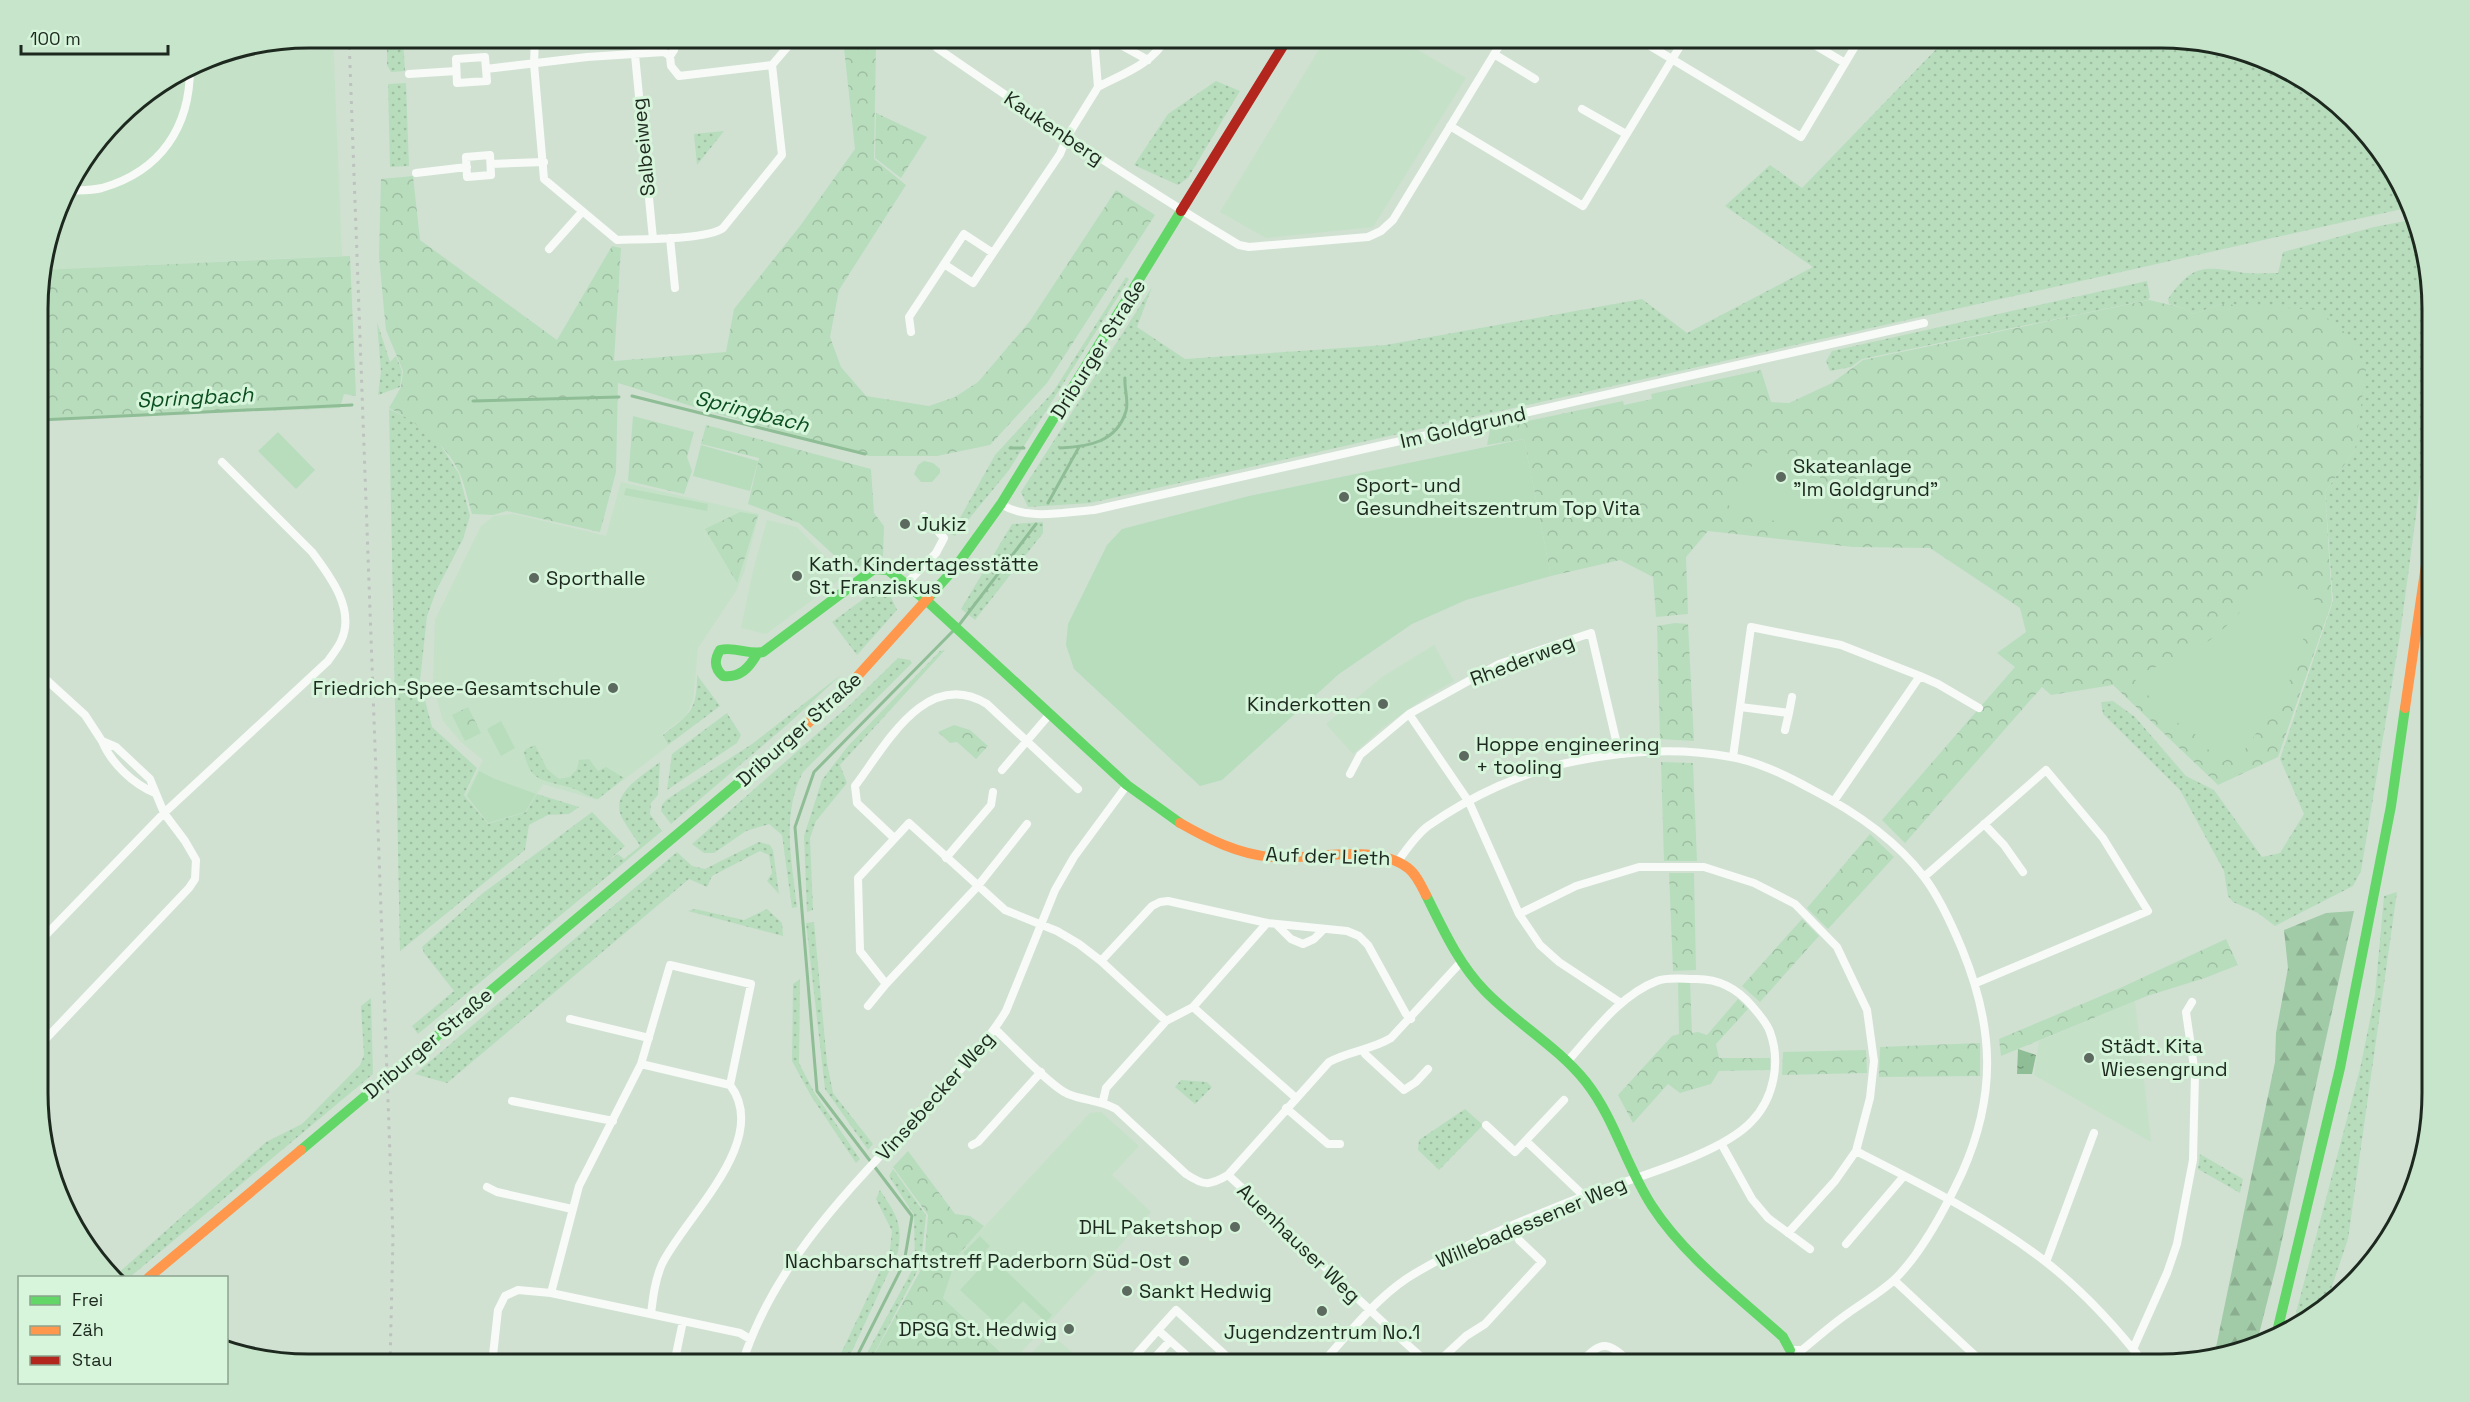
<svg xmlns="http://www.w3.org/2000/svg" width="2470" height="1402" viewBox="0 0 2470 1402" font-family="'Space Grotesk',sans-serif">
	<defs>
		<pattern id="grass-dots" width="8" height="8" patternUnits="userSpaceOnUse" patternTransform="scale(1.5)"><rect width="8" height="8" fill="#b8ddbd"/><path d="M2 2h.1M6 6h.1" fill="none" stroke="#9ebea2" stroke-width="1.8" stroke-linecap="round"/></pattern>
		<pattern id="forest-firs" width="22" height="20" patternUnits="userSpaceOnUse" patternTransform="scale(1.5)"><rect width="22" height="20" fill="#a1caa7"/><path d="M5 1l3.5 6h-7zM16 11l3.5 6h-7z" fill="#8aae8f"/></pattern>
		<pattern id="park-crowns" width="20" height="18" patternUnits="userSpaceOnUse" patternTransform="scale(1.5)"><rect width="20" height="18" fill="#b8ddbd"/><path d="M2 6a3 3 0 1 1 6 0M12 15a3 3 0 1 1 6 0" fill="none" stroke="#9ebea2"/></pattern>
		<pattern id="water-ripples" width="26" height="14" patternUnits="userSpaceOnUse" patternTransform="scale(1.5)"><rect width="26" height="14" fill="#8fbd95"/><path d="M2 4q2-2 4 0t4 0M15 11q2-2 4 0t4 0" fill="none" stroke="#749a79"/></pattern>
	</defs>
	<rect width="100%" height="100%" fill="#d0e1d2"/>
	<!-- built -->
	<path fill="#c5e1c8" d="M309 38H333L342 256 41 270 66 189 130 105 206 58Z
		M1326 38H1418L1413 47 1466 78 1373 227 1266 238 1220 212Z
		M621 482 759 514 744 572 736 591 698 648 693 700 686 716 662 734 668 746 597 800 543 784 526 812 488 824 465 795 483 760 461 742 443 721 433 685 435 620 481 526 494 516 514 514 606 536Z
		M767 520 797 527 843 575 842 578 766 634 741 628 753 571Z
		M1434 645 1454 681 1429 695 1382 728 1353 754 1326 724 1382 677Z
		M2135 1001 2151 1142 2034 1075 2039 1041Z
		M1101 1112 1139 1146 1112 1175 1151 1212 1012 1362 943 1298 957 1256 1090 1113Z
		M1050 1333 1082 1361 1090 1353 1103 1364H1022Z"/>
	<!-- grass -->
	<path fill="url(#grass-dots)" d="M387 38H403L405 71 391 72 387 65Z
		M1947 38H2161L2231 47 2296 74 2387 159 2411 207 1090 503 1028 507 1021 492 1152 287 1137 327 1185 359 1386 345 1642 299 1687 333 1813 267 1725 206 1770 165 1802 188Z
		M1216 81 1240 91 1188 178 1178 185 1134 165 1168 114Z
		M406 83 409 166 390 167 388 84Z
		M724 131 697 165 694 134Z
		M2416 219 2432 291V396L2400 635 2361 871 2353 886 2275 926 2258 913 2233 902 2228 896 2224 871 2180 790 2103 714 2101 702 2113 701 2135 717 2186 776 2214 790 2262 857 2280 853 2304 814 2280 759 2333 601 2325 492 2355 450 2222 304 2193 314 2183 308 2169 304 2168 299C2194 262 2205 267 2245 273 2256 274 2268 273 2278 273L2283 252 2374 227Z
		M1126 277 1129 279 1009 470 955 536 951 534 995 455 1053 392Z
		M2147 281 2150 297 2148 300 1862 359 1851 367 1830 371 1826 361 1832 351Z
		M377 322 390 362 396 356 402 371 400 387 378 395 381 372Z
		M389 409 416 422 438 441 459 474 470 516 463 539 437 589 427 616 420 681 432 727 477 768 464 795 488 824 526 812 537 794 579 807 569 814 548 815 529 825 525 850 400 951Z
		M1043 522V533L975 620 961 609 1012 524Z
		M877 589 890 595 897 610 857 655 832 622Z
		M945 650 840 765 847 783 816 821 810 838 813 910 807 912 804 836 822 780 848 746 940 651Z
		M898 658 910 660 912 663 803 772C781 814 792 862 797 907L792 908 782 835 769 824 746 831 714 853H704L692 844 853 702Z
		M842 674 788 724 671 824 661 811 662 805 666 800 752 744Z
		M697 675 720 706 668 745 663 735C690 714 697 711 697 675Z
		M727 713 741 735 737 743 667 790 672 754Z
		M535 745 547 769 559 779 570 777 577 769 579 760 589 759 598 771 606 767 624 778 598 799C588 797 581 791 572 788 546 780 530 784 524 752L526 749Z
		M660 762 658 795 651 803 650 814 662 831 418 1034 412 1026 454 991 424 953 422 947 483 893 592 812 625 846 609 860 618 854 624 859 640 846C634 836 627 827 622 818 609 793 644 775 660 762Z
		M759 842 770 845 773 850 779 894 767 881 772 873 769 855 760 851 712 876 707 887 689 879 447 1083 415 1074 677 852 692 866 705 869Z
		M2397 892 2348 1239 2326 1304 2311 1319 2292 1328 2360 1069 2375 995 2384 896Z
		M695 909 744 920 767 909 782 923 783 936 688 911Z
		M814 922 827 1063 833 1093 873 1144 868 1150 825 1089 806 923Z
		M800 979 799 1063 814 1092 860 1159 856 1163 811 1096 792 1061 793 984Z
		M371 998 373 1074 130 1277H119L116 1275 266 1142 302 1124 360 1065 364 1055 361 1006Z
		M1181 1080 1207 1082 1212 1087 1195 1104 1175 1087Z
		M1465 1109 1483 1125 1439 1170 1418 1150 1419 1140Z
		M2200 1154 2243 1179 2240 1193 2198 1169Z
		M893 1169 926 1215 921 1264 876 1350 871 1364H864L867 1353 915 1265 914 1215 889 1176Z
		M880 1190C896 1214 903 1223 898 1252L846 1364H836L890 1250 892 1231 876 1199Z"/>
	<!-- forest -->
	<path fill="url(#forest-firs)" d="M2354 911 2276 1267 2256 1346 2248 1350 2214 1357 2275 1062 2276 1033 2288 968 2284 930 2326 913Z"/>
	<!-- park -->
	<path fill="url(#park-crowns)" d="M876 46 874 159 906 185 839 290 830 337 841 367 866 396 929 406 955 397 978 382 1030 321 1116 190 1155 215 1047 383 990 445 937 456H869L707 411 618 383 616 472 600 532 507 511 493 515 472 514C468 501 465 486 460 474 445 442 418 423 389 408L401 387 403 371 386 330 384 310 379 256 381 179 413 176 420 240 557 340 612 246 621 248 614 361 726 352 734 309 800 226 855 149 844 48Z
		M876 113 927 137 901 178 875 158Z
		M350 256 356 396 344 394 340 408 40 419 41 270Z
		M2149 300 2183 308 2193 314 2222 304 2318 310 2349 336 2366 369 2355 450 2325 492 2332 602 2278 757 2218 785 2113 685 2051 695 2042 687 1905 843 1882 820 2015 667 1997 653 2026 632 2020 608 1930 548 1853 547 1708 531 1686 557 1688 614 1656 617 1653 577 1620 560 1551 576 1524 439 1487 445 1490 429 1623 401 1624 405 1652 399 1651 394 1761 370 1771 402 1789 403 1832 383 1863 360Z
		M633 416 694 432 687 457 692 471 684 494 628 481Z
		M706 425 871 469 874 513 884 526 883 556 867 561 855 570 849 569 799 523 748 504 759 458 701 444Z
		M740 512 758 515 737 583 705 529Z
		M1675 623 1688 624 1694 741 1660 739 1657 626Z
		M468 707 481 733 465 741 452 715Z
		M954 725 970 730 988 746 976 759 957 742 950 743 938 732Z
		M1661 762 1693 763 1697 861H1664Z
		M1870 834 1894 857 1828 929 1807 908Z
		M1669 873H1694L1696 970 1673 971Z
		M1802 919 1819 936 1760 1002 1742 986Z
		M2226 939 2238 965 2205 978 2147 996 2001 1056 1999 1039 2120 988Z
		M1690 980 1692 1033 1698 1032 1707 1035 1738 999 1748 1009 1716 1044 1719 1058H1770V1070L1719 1071 1711 1084 1680 1093 1668 1084 1633 1123 1618 1095 1672 1036 1679 1034 1678 982Z
		M1980 1043V1076L1879 1077 1880 1047Z
		M1866 1050 1867 1073 1782 1075 1783 1052Z
		M908 1151 955 1214 970 1216 984 1226 957 1256 943 1298 1013 1364H872L876 1351 924 1264 928 1215 893 1167Z"/>
	<!-- garden -->
	<path fill="#b8ddbd" d="M278 432 315 470 296 489 258 451Z
		M1524 439 1551 576 1466 600 1412 624 1339 674 1222 780 1200 786 1074 669 1066 645 1068 624 1107 545 1122 529 1249 496Z
		M701 445 758 461 750 491 693 476Z
		M1764 453 1813 456 1832 513 1803 529 1733 509 1722 499Z
		M924 461 933 463 940 469V473L932 482H921L914 474 918 465Z
		M626 488 708 504 707 511 624 495Z
		M2269 578 2301 590 2316 601 2286 691 2243 752 2220 763 2196 735 2163 713 2132 676C2154 668 2176 660 2196 649 2225 633 2248 603 2269 578Z
		M501 721 515 748 501 756 487 729Z
		M479 771 495 779 536 794 525 812 488 823 467 796Z
		M980 1236 990 1246 985 1251 1052 1315 1046 1322 1023 1301 999 1326 960 1290 984 1264 978 1259 974 1263 963 1253Z"/>
	<!-- water -->
	<path fill="url(#water-ripples)" d="M2018 1049 2036 1055 2032 1074H2017Z"/>
	<g fill="none" stroke-linecap="round" stroke-linejoin="round">
		<!-- stream -->
		<path stroke="#8fbd95" stroke-width="3" d="M632 396 865 454
			M473 401 619 397
			M40 420 352 405
			M1010 448H1024
			M1060 448C1088 447 1117 442 1126 411 1129 402 1124 388 1125 378
			M1048 503 1079 447
			M959 625 1036 524
			M853 1364 904 1263 912 1216 817 1091 795 827 814 772 954 630"/>
		<!-- street -->
		<path stroke="#f8faf8" stroke-width="8" d="M535 38 534 64 544 179 617 240C640 239 707 240 723 228L782 155 772 65 790 44
			M673 38 674 50 670 56 671 66 679 76 772 65
			M786 38 790 44 854 38
			M934 38 937 48 953 59C1047 124 1141 186 1239 245L1249 247 1368 237 1381 231 1393 220 1504 38
			M1108 38 1148 60
			M1637 38 1801 137 1860 38
			M1803 38 1845 63
			M1494 54 1535 79
			M635 55 653 239
			M485 57 487 81 457 83 456 59Z
			M486 69 587 57 664 52 670 56
			M409 74 456 71
			M1098 87C1122 74 1153 64 1166 38
			M1582 109 1626 134
			M1450 126 1583 206 1685 38
			M490 155 491 175 467 177 466 157Z
			M491 164 544 162
			M416 173 467 167
			M65 191C77 190 90 191 102 188 161 171 190 127 190 68
			M670 238 675 288
			M549 249 582 212
			M944 264 973 283 993 253
			M911 332 909 317 964 234 993 253 1060 154 1067 137 1098 87 1094 38
			M1001 504C1027 521 1064 512 1094 510L1924 323
			M906 584 936 553 944 538 924 516
			M40 674 85 715 102 741 116 747 150 779 164 813 185 841 196 860 195 879 189 888 40 1045
			M1920 676 1938 684 1979 708
			M1740 707 1789 713 1785 730
			M1789 713 1792 697
			M102 741C111 763 133 784 155 793
			M1619 753 1591 633 1499 664 1409 714 1469 802 1519 914 1540 945 1559 962 1621 1003
			M1733 757 1751 627 1841 645 1920 676 1834 801
			M1002 770 1049 715
			M1350 774 1360 755 1409 714
			M1027 824 977 887 886 984 860 951 858 878 909 823 1005 910 1057 931 1079 944 1101 961 1166 1021 1193 1007 1296 1098
			M1984 824 2004 845 2023 872
			M894 838 857 803 855 786C886 745 926 667 987 704L1078 789
			M946 858 991 805 993 792
			M1398 861C1407 849 1416 835 1428 826 1471 796 1524 771 1576 761 1628 751 1678 747 1731 757 1759 762 1786 775 1811 789 1852 810 1896 840 1924 877 1940 898 1952 925 1962 949 1994 1027 1997 1095 1962 1173 1946 1207 1921 1254 1894 1280 1880 1293 1862 1303 1847 1314 1831 1325 1817 1338 1802 1350H1790L1788 1364
			M1924 877 2046 770 2103 838 2148 911 1976 983
			M1519 914 1576 886 1639 867H1704L1754 883 1795 904 1837 947 1867 1010 1874 1061 1870 1098 1856 1151 1835 1181 1788 1233
			M1277 925 1291 939 1303 944 1314 939 1324 929
			M40 941 164 813 328 661C332 655 338 648 341 641 356 610 330 576 312 552L222 462
			M1101 961 1152 906 1160 902 1168 901 1267 923 1347 931 1359 936 1368 945 1406 1014 1411 1019
			M868 1006 886 984
			M1193 1007 1267 923
			M570 1019 649 1038
			M995 1029C1011 1044 1051 1087 1068 1094 1085 1101 1101 1100 1116 1109L1186 1174C1204 1186 1209 1186 1228 1175L1329 1062C1349 1051 1371 1050 1391 1038L1461 962
			M1364 1050 1365 1054 1404 1090 1416 1082 1428 1069
			M641 1064 730 1085C772 1140 685 1217 662 1264 655 1280 653 1297 651 1314
			M512 1101 613 1121
			M1103 1101 1106 1088 1166 1021
			M1286 1108 1328 1144H1340
			M1486 1125 1515 1152 1564 1100
			M1526 1141 1584 1196
			M972 1145 978 1142 1041 1072
			M1722 1145 1752 1199 1768 1218 1810 1249
			M1856 1151C1921 1184 1988 1217 2046 1262 2083 1291 2116 1327 2145 1364
			M1228 1175C1296 1237 1359 1303 1428 1363H1437L1466 1336 1485 1324 1542 1262 1519 1240 1513 1226
			M487 1187 497 1192 572 1209
			M1846 1244 1904 1176
			M2046 1262 2094 1133
			M1894 1280 1984 1364
			M551 1293 579 1186 641 1064 670 965 751 984 730 1085
			M2133 1349 2167 1273 2177 1244 2193 1160 2195 1074 2186 1012 2192 1002
			M492 1364 498 1310 505 1296 518 1290 551 1293 740 1333 750 1339
			M674 1364 683 1321
			M742 1364C775 1258 860 1179 933 1099 959 1071 986 1044 1006 1011L1055 890 1074 857 1127 785
			M1128 1364 1158 1330
			M1149 1364 1170 1341
			M1196 1364 1158 1330 1176 1310 1235 1364
			M1321 1364C1351 1332 1379 1293 1419 1271 1469 1242 1530 1217 1584 1196 1629 1179 1721 1155 1752 1121 1774 1098 1781 1062 1770 1032 1767 1023 1759 1014 1752 1006 1737 988 1717 978 1693 979 1683 979 1667 977 1657 981 1620 995 1593 1033 1567 1062
			M1579 1364C1603 1339 1607 1341 1632 1364
			M1886 1364 1888 1362 1890 1364"/>
		<!-- fast -->
		<path stroke="#63d668" stroke-width="10" d="M929 597 955 568 1001 504 1181 211
			M757 654C749 668 740 678 723 676 714 668 714 660 720 650 735 646 748 655 763 652L874 569 888 570 927 601 1127 785 1180 823
			M1426 895C1443 929 1458 963 1485 991 1516 1023 1557 1046 1586 1082 1615 1119 1626 1166 1652 1206 1685 1257 1738 1296 1783 1337L1790 1350
			M301 1150 780 748
			M2276 1336 2340 1068 2391 806 2405 708"/>
		<!-- slow -->
		<path stroke="#ff974d" stroke-width="10" d="M2405 708 2432 524
			M780 748 845 690 929 597
			M1180 823C1208 839 1238 854 1271 857 1310 861 1375 842 1408 868 1416 874 1421 885 1426 895
			M148 1278 301 1150"/>
		<!-- jam -->
		<path stroke="#b3261e" stroke-width="10" d="M1181 211 1288 38"/>
		<!-- rail -->
		<path stroke="#bdc2be" stroke-width="3" stroke-dasharray="3 6" stroke-linecap="butt" d="M349 38 393 1237 390 1364"/>
	</g>
	<!-- markers -->
	<g fill="#5c695e" stroke="#d6f5da" stroke-width="2">
		<circle cx="1781" cy="477" r="6"/>
		<circle cx="1344" cy="497" r="6"/>
		<circle cx="905" cy="524" r="6"/>
		<circle cx="797" cy="576" r="6"/>
		<circle cx="534" cy="578" r="6"/>
		<circle cx="613" cy="688" r="6"/>
		<circle cx="1383" cy="704" r="6"/>
		<circle cx="1464" cy="756" r="6"/>
		<circle cx="2089" cy="1058" r="6"/>
		<circle cx="1235" cy="1227" r="6"/>
		<circle cx="1184" cy="1261" r="6"/>
		<circle cx="1127" cy="1291" r="6"/>
		<circle cx="1322" cy="1311" r="6"/>
		<circle cx="1069" cy="1329" r="6"/>
	</g>
	<g text-anchor="middle" dominant-baseline="central" stroke-width="6" stroke-linejoin="round" paint-order="stroke">
		<!-- street labels -->
		<g font-size="20" fill="#1d291f" stroke="#d6f5da">
			<text transform="translate(1054 128) rotate(34)">Kaukenberg</text>
			<text transform="translate(643 147) rotate(-96)">Salbeiweg</text>
			<text transform="translate(1098 349) rotate(-58)">Driburger Straße</text>
			<text transform="translate(1463 427) rotate(-13)">Im Goldgrund</text>
			<text transform="translate(1522 660) rotate(-21)">Rhederweg</text>
			<text transform="translate(799 729) rotate(-42)">Driburger Straße</text>
			<text transform="translate(1328 856) rotate(2)">Auf der Lieth</text>
			<text transform="translate(428 1043) rotate(-40)">Driburger Straße</text>
			<text transform="translate(935 1096) rotate(-48)">Vinsebecker Weg</text>
			<text transform="translate(1531 1222) rotate(-23)">Willebadessener Weg</text>
			<text transform="translate(1299 1243) rotate(44)">Auenhauser Weg</text>
		</g>
		<!-- poi labels -->
		<g font-size="20" fill="#1d291f" stroke="#d6f5da" text-anchor="start">
			<text x="1793" y="466">Skateanlage<tspan x="1793" dy="23">"Im Goldgrund"</tspan></text>
			<text x="1356" y="485">Sport- und<tspan x="1356" dy="23">Gesundheitszentrum Top Vita</tspan></text>
			<text x="917" y="524">Jukiz</text>
			<text x="809" y="564">Kath. Kindertagesstätte<tspan x="809" dy="23">St. Franziskus</tspan></text>
			<text x="546" y="578">Sporthalle</text>
			<text x="601" y="688" text-anchor="end">Friedrich-Spee-Gesamtschule</text>
			<text x="1371" y="704" text-anchor="end">Kinderkotten</text>
			<text x="1476" y="744">Hoppe engineering<tspan x="1476" dy="23">+ tooling</tspan></text>
			<text x="2101" y="1046">Städt. Kita<tspan x="2101" dy="23">Wiesengrund</tspan></text>
			<text x="1223" y="1227" text-anchor="end">DHL Paketshop</text>
			<text x="1172" y="1261" text-anchor="end">Nachbarschaftstreff Paderborn Süd-Ost</text>
			<text x="1139" y="1291">Sankt Hedwig</text>
			<text x="1057" y="1329" text-anchor="end">DPSG St. Hedwig</text>
			<text x="1322" y="1332" text-anchor="middle">Jugendzentrum No.1</text>
		</g>
		<!-- water labels -->
		<g font-size="21" font-style="italic" fill="#0a4e1f" stroke="#d6f5da">
			<text transform="translate(195 397) rotate(-3)">Springbach</text>
			<text transform="translate(752 411) rotate(14)">Springbach</text>
		</g>
	</g>
	<!-- crop -->
	<path d="M0 0H2470V1402H0ZM309 48H2161A261 261 0 0 1 2422 309V1093A261 261 0 0 1 2161 1354H309A261 261 0 0 1 48 1093V309A261 261 0 0 1 309 48Z" fill="#c7e5cb" fill-rule="evenodd"/>
	<path fill="none" stroke="#1d291f" stroke-width="3" d="M309 48H2161A261 261 0 0 1 2422 309V1093A261 261 0 0 1 2161 1354H309A261 261 0 0 1 48 1093V309A261 261 0 0 1 309 48Z"/>
	<!-- legend -->
	<rect x="18" y="1276" width="210" height="108" fill="#d6f5da" stroke="#8ca38f" stroke-width="1.5"/>
	<rect x="30" y="1296" width="30" height="9" fill="#63d668" stroke="#8ca38f" stroke-width="1.5"/>
	<text x="72" y="1306" font-size="18" fill="#1d291f">Frei</text>
	<rect x="30" y="1326" width="30" height="9" fill="#ff974d" stroke="#8ca38f" stroke-width="1.5"/>
	<text x="72" y="1336" font-size="18" fill="#1d291f">Zäh</text>
	<rect x="30" y="1356" width="30" height="9" fill="#b3261e" stroke="#8ca38f" stroke-width="1.5"/>
	<text x="72" y="1366" font-size="18" fill="#1d291f">Stau</text>
	<!-- scale -->
	<path d="M21 45v9h147v-9" fill="none" stroke="#1d291f" stroke-width="3"/>
	<text x="30" y="45" font-size="18" fill="#1d291f" stroke="#d6f5da" stroke-width="4.5" paint-order="stroke">100 m</text>
</svg>
